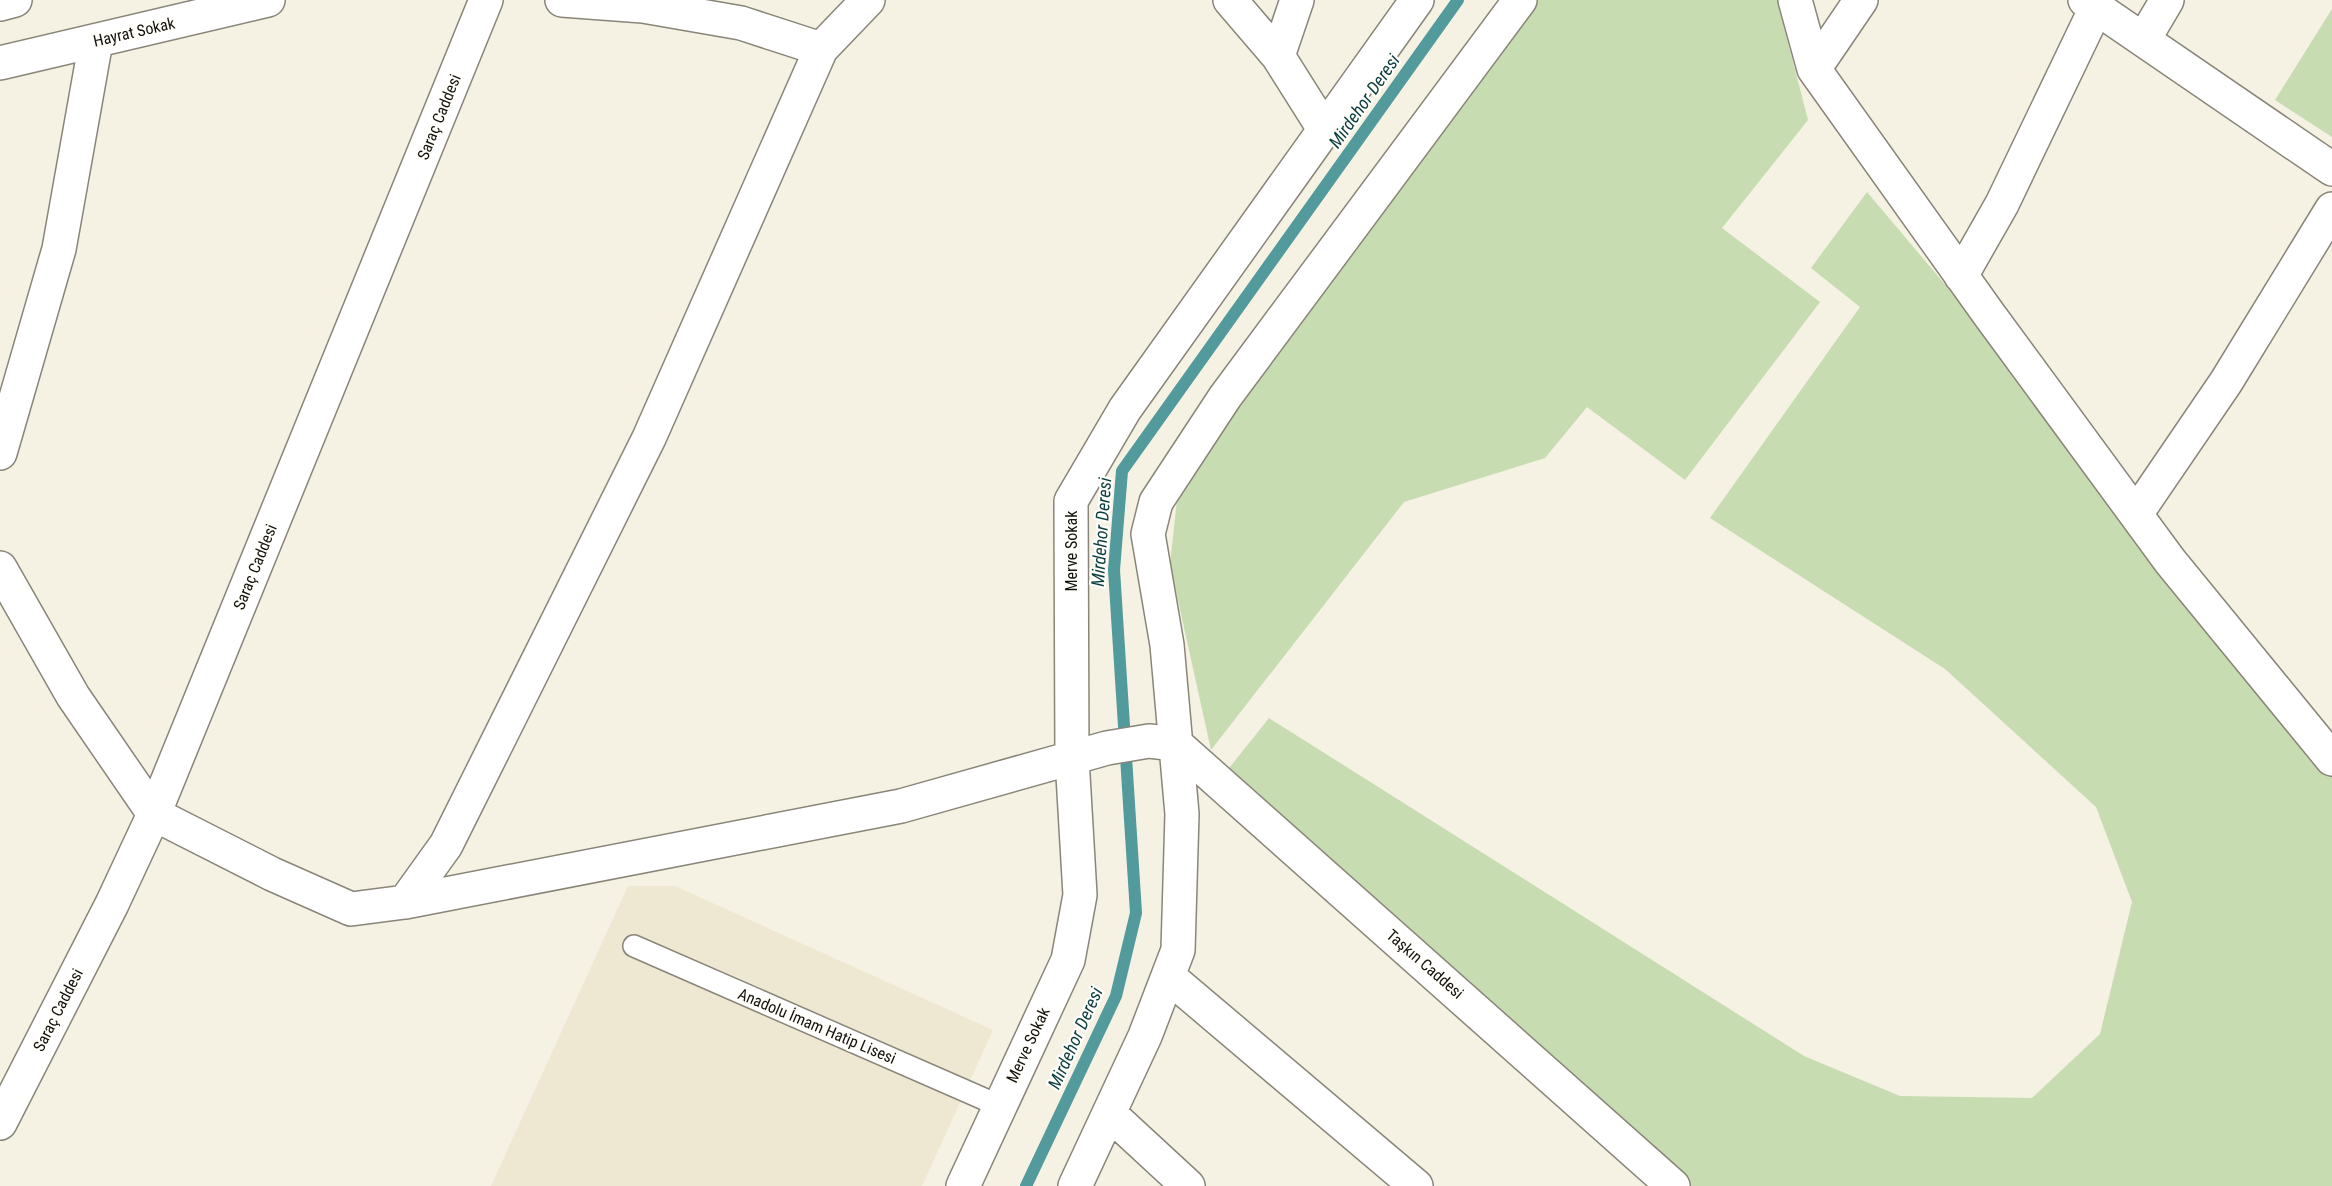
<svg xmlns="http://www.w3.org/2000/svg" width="2332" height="1186" viewBox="0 0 2332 1186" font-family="'Roboto Condensed',sans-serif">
	<rect width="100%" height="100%" fill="#f5f1e3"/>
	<!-- built -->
	<path fill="#eee7d2" d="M628 886H675L993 1030 922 1186H491Z"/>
	<!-- green -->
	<path fill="#c8dcb2" d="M1535 0H1777L1808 120 1722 228 1820 302 1685 480 1587 407 1545 458 1404 502 1211 750 1170 564 1178 491Z
		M2332 9V137L2275 100Z
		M1867 192 2114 485 2332 756V1186H1673L1218 782 1269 718 1804 1056 1900 1096 2032 1098 2100 1034 2132 902 2096 807 1945 669 1710 518 1860 307 1811 268Z"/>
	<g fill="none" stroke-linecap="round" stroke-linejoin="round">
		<!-- stream -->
		<path stroke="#529a9b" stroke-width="12" d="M1026 1186 1116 996 1136 913 1114 570 1122 471 1458 0"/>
		<defs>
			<path id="service" d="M634 946 1000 1106"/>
			<path id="minor" d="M562 0 643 6 741 23 821 49
				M1230 0 1278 56 1324 129
				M1795 0 1814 69 1988 313 2170 561 2332 759
				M2085 0 2332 169
				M0 4 15 0
				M2144 39 2167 0
				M1278 56 1297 0
				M0 63 268 0
				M1814 69 1861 0
				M1961 276 2002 204 2096 8
				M0 453 59 249 96 41
				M2136 514 2226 382 2332 209
				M0 568 73 696 154 814 272 874 351 909 405 902 446 845 649 438 821 49 868 0
				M405 902 901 806 1107 748 1149 741 1176 744 1673 1186
				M1168 976 1416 1186
				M1110 1114 1188 1186
				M0 1123 112 904 154 814 486 0
				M963 1186 1068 960 1080 895 1072 758 1071 501 1125 409 1417 0
				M1075 1186 1145 1036 1178 950 1182 814 1167 645 1148 534 1156 502 1225 397 1520 0"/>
		</defs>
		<!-- service casing -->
		<use href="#service" stroke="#898579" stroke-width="24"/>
		<!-- minor casing -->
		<use href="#minor" stroke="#898579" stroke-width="36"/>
		<!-- service -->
		<use href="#service" stroke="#fff" stroke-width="21"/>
		<!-- minor -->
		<use href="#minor" stroke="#fff" stroke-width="33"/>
	</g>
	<g text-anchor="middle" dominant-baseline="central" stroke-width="4.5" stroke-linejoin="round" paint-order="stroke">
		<!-- street labels -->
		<g font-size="16" fill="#12110c" stroke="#fffefb">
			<text transform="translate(134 32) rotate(-13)">Hayrat Sokak</text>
			<text transform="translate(439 117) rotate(-68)">Saraç Caddesi</text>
			<text transform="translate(1071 551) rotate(-90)">Merve Sokak</text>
			<text transform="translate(255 567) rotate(-68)">Saraç Caddesi</text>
			<text transform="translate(1425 964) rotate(41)">Taşkın Caddesi</text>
			<text transform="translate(58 1010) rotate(-63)">Saraç Caddesi</text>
			<text transform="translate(817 1026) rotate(23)">Anadolu İmam Hatip Lisesi</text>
			<text transform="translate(1028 1045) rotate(-65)">Merve Sokak</text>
		</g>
		<!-- water labels -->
		<g font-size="18" font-style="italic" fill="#0b3e3f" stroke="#fffefb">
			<text transform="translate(1364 101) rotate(-55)">Mirdehor Deresi</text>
			<text transform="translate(1101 532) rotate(-86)">Mirdehor Deresi</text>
			<text transform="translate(1075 1038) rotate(-66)">Mirdehor Deresi</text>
		</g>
	</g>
</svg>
